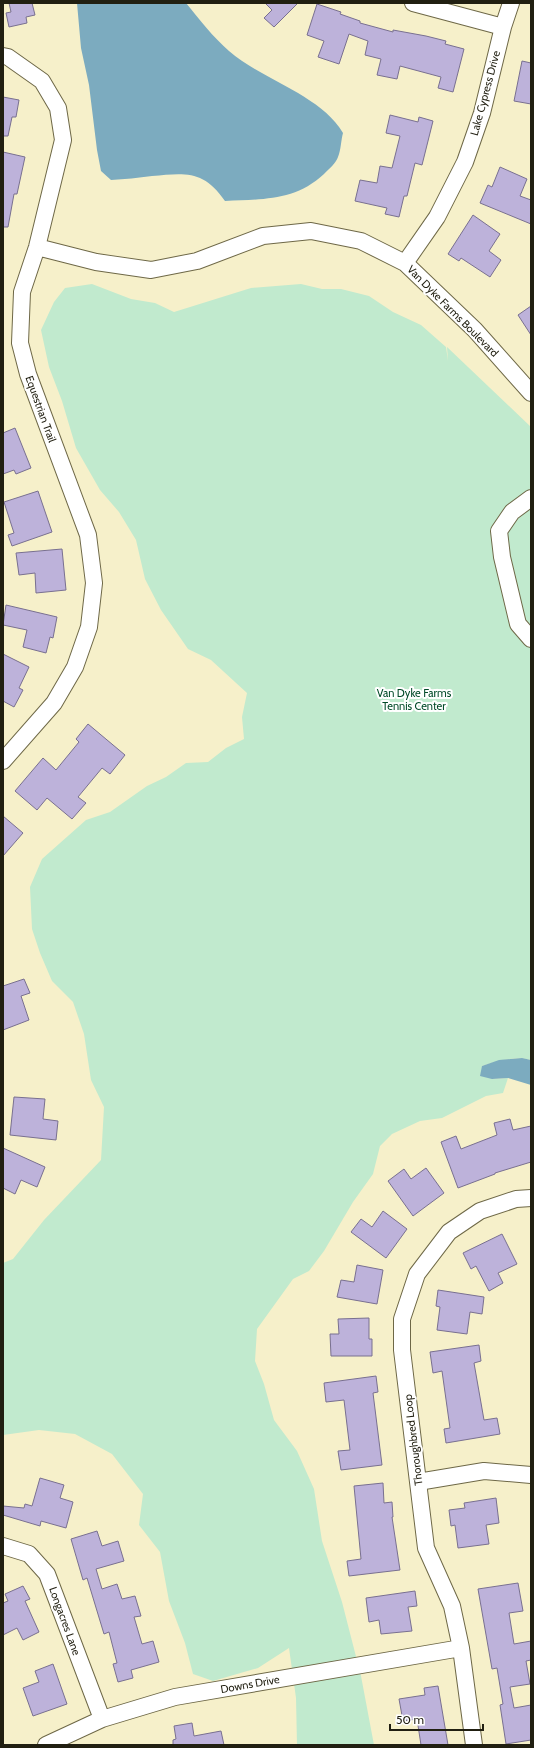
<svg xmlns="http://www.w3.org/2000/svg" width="534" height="1748" viewBox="0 0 534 1748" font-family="Cabin,sans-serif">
	<rect width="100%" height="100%" fill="#f6f0ca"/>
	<!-- green -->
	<path fill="#c1eace" d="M92 284 131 299 155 303 174 312 251 288 301 284 322 289H341L369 296 393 312 421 325 446 347 448 361 447 347 531 427V1060C514 1056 498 1061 482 1066L492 1079 508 1078 503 1093 486 1096 442 1118 420 1121 392 1134 380 1146 373 1174 353 1202 324 1251 309 1271 293 1279 257 1329 255 1361 264 1384 274 1420 297 1451 314 1489 322 1541 342 1602 361 1676 374 1745H297L296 1698 289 1648 258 1668 213 1681 193 1674 185 1643 169 1601 160 1552 139 1525 143 1494 112 1454 75 1434 39 1430 3 1435V1263L13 1259 44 1220 101 1160 104 1107 91 1080 84 1034 73 1002 52 981 40 953 32 929 30 887 42 859 86 820 110 812 147 786 166 777 186 763 208 762 226 748 244 739 242 717 247 693 211 660 188 649 161 610 145 579 136 540 119 512 100 490 76 448 62 401 49 367 41 330 54 302 65 288Z"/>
	<!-- water -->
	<path fill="#7cabbf" d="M77 3H186C199 19 213 37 229 51 262 80 321 95 343 133 341 140 341 150 338 157 336 163 329 169 324 174 295 201 263 199 225 201 204 170 185 173 152 176 138 178 125 179 111 180L101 171 97 150 89 85 81 48Z
		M522 1058 531 1060V1085L508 1078 492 1079 480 1076 482 1066 499 1060Z"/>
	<!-- building -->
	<path fill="#bdb2da" stroke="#797090" d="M9 3H32L35 15 26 17 27 23 9 27 6 13 11 12Z
		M265 3H298L274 27 264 18 272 10Z
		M317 4 341 12 340 14 360 21V23L393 32V30L426 36 446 41 445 44 464 49 453 92 438 88 441 77 400 66 397 79 377 75 381 59 365 55 368 41 349 34 339 64 318 57 324 41 307 35Z
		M522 61 531 63V104L514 101Z
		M3 97 19 100 16 117H12L8 136H3Z
		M390 115 418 122 419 117 433 121 422 165 415 163 407 196H404L399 217 385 214 387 208 355 201 360 180 377 183 380 166 392 168 400 136 386 133Z
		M3 152 25 157 17 194H14L8 227H3Z
		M500 167 527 179 520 196 531 200V224L480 203 488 185 492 187Z
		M473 215 500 234 489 251 501 260 490 277 461 258 459 261 448 254Z
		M531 306V335L518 315Z
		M15 428 31 468 16 474 14 470 3 474V433Z
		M38 491 52 532 12 546 8 535 14 533 4 502Z
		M62 549 66 590 36 593 35 573 19 575 16 553Z
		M6 605 57 617 53 638 50 637 46 653 23 647 27 630 3 625Z
		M3 654 29 667 19 688 23 690 14 707 3 701Z
		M88 724 125 755 110 774 102 768 78 797 86 803 72 819 47 798 37 810 15 791 43 758 56 770 79 742 76 739Z
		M3 816 23 833 3 856Z
		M24 979 30 993 21 996 29 1020 3 1030V986Z
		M14 1097 45 1099 43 1119 58 1121 56 1140 10 1135Z
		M510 1119 513 1130 531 1126V1162L495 1173V1174L458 1188 441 1142 456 1136 461 1149 497 1135 494 1123Z
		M3 1148 45 1167 37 1187 21 1180 15 1194 3 1188Z
		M426 1168 444 1193 413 1216 388 1181 404 1169 411 1179Z
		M383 1211 407 1229 386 1258 351 1232 361 1219 372 1227Z
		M502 1234 517 1264 498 1273 503 1283 489 1291 476 1266 471 1269 463 1253Z
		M357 1265 383 1270 377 1304 337 1297 341 1280 354 1282Z
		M438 1290 484 1297 482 1314 470 1312 467 1334 437 1330 440 1307 436 1306Z
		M369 1318V1339H372V1356H331L330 1334H339L338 1319Z
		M479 1345 481 1361 474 1363 484 1420 497 1418 500 1434 446 1443 444 1429 450 1428 442 1371 433 1373 430 1352Z
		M376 1376 378 1392 373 1393 382 1465 341 1470 338 1451 350 1450 344 1400 326 1402 324 1383Z
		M40 1478 64 1485 60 1498 73 1502 66 1528 41 1521 40 1526 3 1515V1506L24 1508 25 1504 32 1506Z
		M383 1483 384 1503 392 1502 393 1517H392L400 1570 349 1576 347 1561 361 1559 354 1486Z
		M496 1498 499 1523 486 1525 489 1544 458 1548 455 1525 451 1526 449 1510 465 1508 464 1503Z
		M97 1531 102 1546 118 1541 124 1561 96 1569 102 1589 117 1584 122 1599 135 1596 141 1616 134 1617 142 1644 153 1641 159 1662 131 1670 133 1678 118 1682 113 1664 117 1663 109 1632 104 1634 87 1578 83 1580 71 1539Z
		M518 1583 523 1611 509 1613 514 1644 531 1641V1660L526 1661 530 1684 510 1687 514 1708 531 1705V1740L506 1744 500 1705 503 1704 497 1668 492 1669 478 1589Z
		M23 1586 30 1599 25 1601 39 1632 23 1640 17 1628 3 1635V1603L8 1601 5 1594Z
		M415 1591 417 1606 408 1607 412 1631 381 1634 379 1620 369 1622 366 1598Z
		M53 1664 67 1704 33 1716 23 1688 39 1682 35 1671Z
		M438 1686 448 1745H421L417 1719 403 1721 399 1699 425 1695 424 1688Z
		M192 1723 194 1736 221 1731 224 1745H173V1740L176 1739 174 1726Z"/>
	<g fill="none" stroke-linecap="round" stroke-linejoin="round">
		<defs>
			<path id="minor" d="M413 3 503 27
				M3 56 8 57 42 81 58 108 63 140 37 247 22 292 20 343 28 374 88 535 94 583 89 627 75 667 54 703 3 761
				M37 247 96 262 151 270 197 261 263 236 311 231 361 241 405 263 475 330 531 393
				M405 263 437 217 465 162 482 113 503 27 511 3
				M531 498 512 512 499 531 502 557 518 624 531 639
				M418 1482 484 1471 531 1475
				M3 1546 29 1554 47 1574 102 1719
				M46 1745 102 1719 175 1697 461 1648
				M474 1745 461 1648 452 1606 426 1548 402 1350V1319L417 1274 449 1232 480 1211 516 1199 531 1198"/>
		</defs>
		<!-- minor casing -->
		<use href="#minor" stroke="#6e6847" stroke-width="18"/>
		<!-- minor -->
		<use href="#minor" stroke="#fff" stroke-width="16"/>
	</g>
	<g text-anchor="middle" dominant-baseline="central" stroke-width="4" stroke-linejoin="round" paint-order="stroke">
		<!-- street labels -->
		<g font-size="11" fill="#211f11" stroke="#fff">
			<text transform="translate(485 93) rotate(-75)">Lake Cypress Drive</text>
			<text transform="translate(453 311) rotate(45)">Van Dyke Farms Boulevard</text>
			<text transform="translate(41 409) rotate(70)">Equestrian Trail</text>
			<text transform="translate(413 1440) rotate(-97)">Thoroughbred Loop</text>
			<text transform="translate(65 1621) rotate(70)">Longacres Lane</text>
			<text transform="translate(250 1684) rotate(-10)">Downs Drive</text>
		</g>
		<!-- park labels -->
		<g font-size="11" fill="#004927" stroke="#fff">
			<text x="414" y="693">Van Dyke Farms<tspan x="414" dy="13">Tennis Center</tspan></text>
		</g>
	</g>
	<!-- border -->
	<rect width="534" height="1748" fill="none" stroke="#211f11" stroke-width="8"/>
	<!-- scale -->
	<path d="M390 1724v6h93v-6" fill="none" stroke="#211f11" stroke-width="2"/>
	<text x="396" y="1724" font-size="12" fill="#211f11" stroke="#ffffff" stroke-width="3" paint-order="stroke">50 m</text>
</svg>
